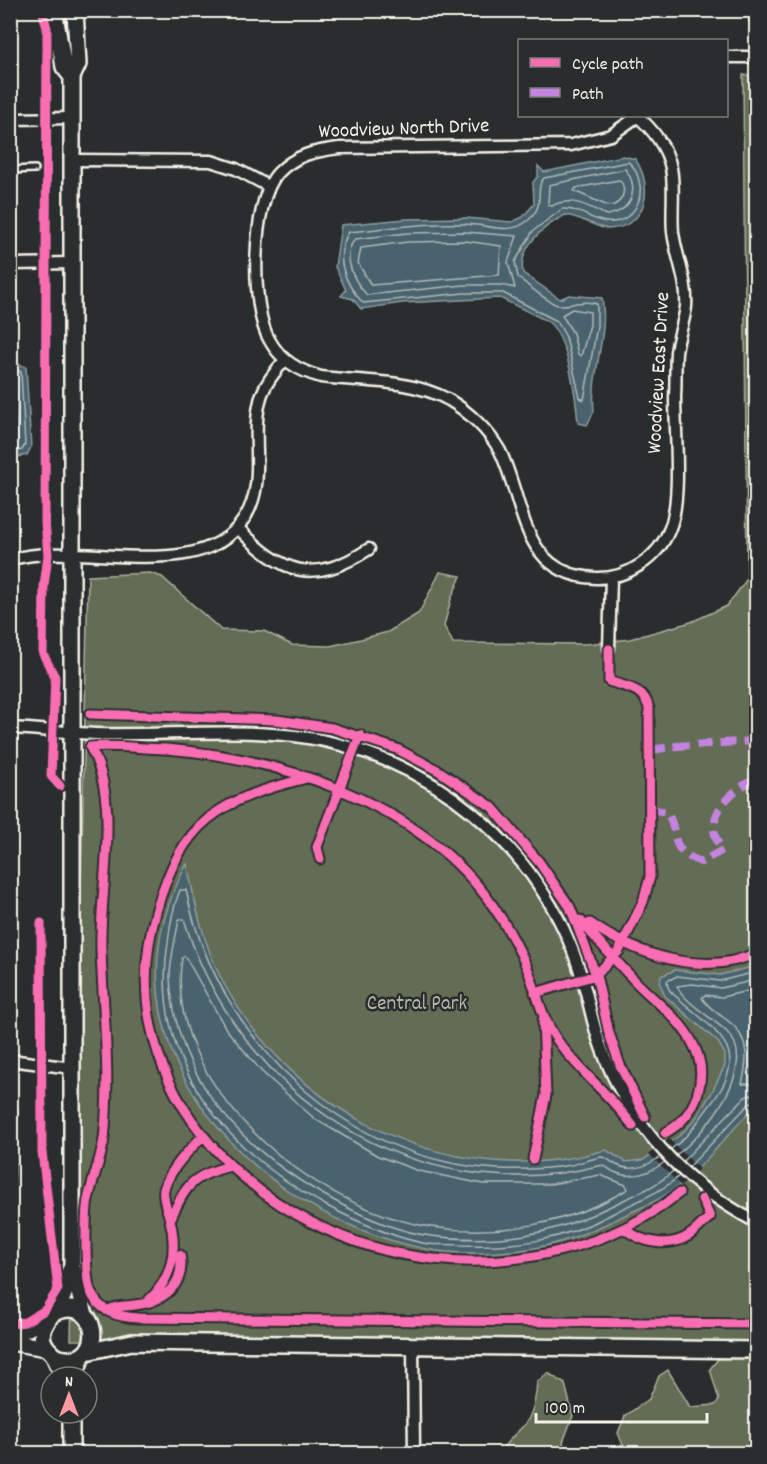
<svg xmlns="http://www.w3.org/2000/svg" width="767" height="1464" viewBox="0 0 767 1464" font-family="Dekko,sans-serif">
	<rect width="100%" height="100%" fill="#2a2d2e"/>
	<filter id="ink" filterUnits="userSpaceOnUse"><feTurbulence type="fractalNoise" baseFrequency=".0167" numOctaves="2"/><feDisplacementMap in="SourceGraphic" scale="12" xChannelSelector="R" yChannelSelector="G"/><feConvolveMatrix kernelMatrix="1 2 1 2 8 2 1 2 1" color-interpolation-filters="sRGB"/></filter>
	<g filter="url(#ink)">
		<!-- green -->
		<path fill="#636d54" stroke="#acaf9e" stroke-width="1.5" d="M743 75 756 76V1344L71 1340 88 576 150 573 162 577 221 630 264 631 292 645 330 646 361 639 388 632 419 613 440 572 461 576 451 599 444 626 453 643 586 644 630 639 691 622 727 606 747 579Z
			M756 1356V1453H663L660 1447 640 1451 623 1445 618 1433 625 1416 649 1399 659 1376 668 1370 690 1407 715 1405 719 1400 710 1369 718 1359Z
			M548 1373 565 1384 573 1416 563 1442 566 1453H500C506 1441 516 1434 525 1424 534 1413 536 1395 537 1382Z"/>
		<!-- water -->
		<path fill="#4a636e" stroke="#8e9c9f" stroke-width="1.5" d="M623 156 635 159C654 186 648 227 609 229 599 229 579 216 565 215 544 226 518 247 523 273L560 299 569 295 602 298C609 335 590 374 594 411L587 425 578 423C576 398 568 335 547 321L500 298 402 303 361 309 353 299 341 296 346 290 335 267 341 225 406 219 466 218 512 222 523 217 534 204 533 182 538 176V166L544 172 549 171Z
			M11 361 26 367 31 447 27 455 11 458Z
			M187 864C195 904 203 943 222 980 294 1118 457 1193 606 1150L626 1162 643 1160 679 1136 694 1121 711 1094 725 1065V1054L718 1042 665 996 660 984 661 976 675 970 720 975 756 966V1105C728 1133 703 1169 670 1192 653 1204 634 1210 617 1219 594 1230 573 1239 549 1245 515 1253 460 1256 426 1249 254 1216 88 1042 187 864Z
			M10 1101 15 1103 18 1109 14 1187 10 1186Z"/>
		<!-- pier -->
		<path fill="#2a2d2e" d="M669 1139 699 1169 681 1186 649 1154Z"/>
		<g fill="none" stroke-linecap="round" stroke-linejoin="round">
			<!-- shore -->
			<path stroke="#b0b8b7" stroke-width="1.5" d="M628 162C635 166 639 178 640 186 642 206 628 224 607 222 592 221 580 208 562 209L533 231 515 262 518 277C526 284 549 303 558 305 571 306 583 299 597 304V326L584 400 580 398 566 337 557 321 503 293H464L363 303C345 284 333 257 349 232 391 228 435 221 477 225 494 227 512 233 526 222 548 206 533 189 544 178Z
				M625 169C641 188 631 213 606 215 589 206 570 196 552 206L548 205 549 185Z
				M619 180C627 187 624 200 614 205L608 206 574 191 576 188Z
				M465 232 517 236 508 262 515 288 501 285H464L367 295C354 282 341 256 355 239L407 233Z
				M465 241 501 246 499 275 371 285 358 263 361 248 408 242Z
				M572 309 590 312V325L581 356 578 354 573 333 562 315Z
				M10 367 21 372 25 445 22 450 10 452
				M10 375 14 377 17 440 10 444
				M185 956 226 1029 262 1072 315 1119 378 1156 419 1171 483 1184H551L600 1175 626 1185 628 1189C570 1224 498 1237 431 1227 316 1210 162 1087 182 958Z
				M756 989 722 997 705 995 702 998C708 1007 718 1014 727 1020 750 1037 748 1059 742 1084H756
				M671 1149C689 1137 697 1122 710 1105 753 1051 719 1034 679 999 672 993 667 990 667 981L677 976 720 981 756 972
				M676 1155C704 1135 761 1065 727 1032 715 1020 683 1001 677 986L692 984 721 988 756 980
				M660 1157C646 1167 629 1173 613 1163 610 1161 606 1157 602 1157 592 1158 581 1163 571 1165 547 1169 522 1170 498 1169 344 1161 216 1038 186 890H180C173 907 170 924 168 942 149 1063 227 1152 327 1206 358 1222 393 1238 428 1244 438 1245 449 1244 460 1245 516 1247 562 1241 612 1214 636 1201 659 1194 679 1176
				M683 1161 745 1097 756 1093
				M665 1162C650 1173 632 1180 614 1172 608 1169 605 1164 598 1166 414 1211 238 1097 184 919H179C176 937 170 959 170 977 175 1082 246 1153 333 1200 362 1216 398 1232 431 1236 497 1244 552 1236 611 1206 633 1195 655 1188 673 1171
				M689 1167 750 1103 756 1101"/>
			<defs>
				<path id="service" d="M10 170 35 169"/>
				<path id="minor" d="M755 10 756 21
					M726 57H756
					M637 116C653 129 667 148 671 168 675 189 671 211 673 232 676 257 688 281 686 307 684 322 678 337 676 352 675 367 676 382 675 397 675 432 682 498 670 528 659 558 627 579 596 578 520 576 525 502 500 451 489 431 469 412 449 400 411 379 363 382 321 377 299 371 281 361 270 341 250 310 251 201 278 173 295 155 315 151 339 148L571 145 611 135 638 116
					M10 119 74 118
					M74 160 211 161 236 169 268 186
					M10 264 74 263
					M238 528C283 574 312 586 369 549
					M10 560C78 538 200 587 244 519 269 481 248 435 262 394 267 381 276 370 285 360
					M609 649 611 577
					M10 728C39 729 67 733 95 734 161 736 229 728 295 736 427 752 543 847 581 975 589 999 592 1024 601 1047 628 1124 685 1185 756 1222
					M10 1060 72 1068
					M413 1344 414 1454"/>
				<path id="secondary" d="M54 10 64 67 72 77
					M75 10 78 64 72 77V1266L85 1315
					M54 1313C99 1292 107 1362 66 1359 60 1359 54 1356 50 1351 30 1332 54 1316 62 1299 67 1289 66 1279 71 1268
					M10 1337 48 1318
					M10 1342 47 1348
					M86 1352 132 1342 756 1350
					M53 1354 64 1377
					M74 1377 82 1356
					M71 1413V1454"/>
			</defs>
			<!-- service casing -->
			<use href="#service" stroke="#f4f1e8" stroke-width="10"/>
			<!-- minor casing -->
			<use href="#minor" stroke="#f4f1e8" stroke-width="15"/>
			<!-- secondary casing -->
			<use href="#secondary" stroke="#f4f1e8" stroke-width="20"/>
			<!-- service -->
			<use href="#service" stroke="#2a2d2e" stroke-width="5"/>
			<!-- minor -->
			<use href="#minor" stroke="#2a2d2e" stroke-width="10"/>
			<!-- secondary -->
			<use href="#secondary" stroke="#2a2d2e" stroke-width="15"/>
			<!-- quiet -->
			<path stroke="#c483df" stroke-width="8" stroke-dasharray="15 8" stroke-linecap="butt" d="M756 712 754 715 756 723
				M651 750 677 746 756 741
				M649 809 667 812C681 836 666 849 701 862L723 850C699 822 728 790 756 779"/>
			<defs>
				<path id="cycleway" d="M42 10 47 28 45 522 48 555 44 586 43 654 55 677 51 776 60 786
					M90 714 277 720 332 728 397 749 439 771 492 807 539 862 570 907 596 975 609 1033 620 1065 645 1117
					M307 778C219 800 182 820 156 912 105 1091 264 1241 433 1259 518 1268 612 1248 679 1193
					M320 859 317 847 360 735
					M580 920C599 942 618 964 639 985 657 1003 680 1019 692 1042 711 1075 697 1116 665 1133
					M590 923C634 954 704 978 756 953
					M535 993 596 975 619 951 643 902 650 877 649 708C643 687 627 688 609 681V649
					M633 1126C610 1094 577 1070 555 1037 541 1016 537 993 528 970 519 948 507 926 493 906 420 800 268 752 145 748 127 747 108 745 90 747 122 802 99 888 101 949 103 1012 111 1075 104 1139 101 1159 92 1180 88 1200 85 1215 85 1277 90 1290 98 1312 118 1317 138 1318L756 1324
					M533 1159 546 1095 543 1020
					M170 1220C186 1184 193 1175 231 1166
					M625 1229C642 1243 669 1248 688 1236 697 1231 702 1223 710 1217L702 1199
					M148 1301C172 1279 178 1252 170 1220 168 1210 162 1200 164 1189 170 1169 189 1150 203 1136
					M107 1311C117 1305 123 1307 135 1305 163 1302 186 1285 180 1255
					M10 1324 25 1322 45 1310 58 1289 42 1152 41 923"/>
			</defs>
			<!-- cycleway casing -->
			<use href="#cycleway" stroke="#2a2d2e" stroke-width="13"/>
			<!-- cycleway -->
			<use href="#cycleway" stroke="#f96db3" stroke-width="9"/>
		</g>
	</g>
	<g text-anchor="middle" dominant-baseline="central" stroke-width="5" stroke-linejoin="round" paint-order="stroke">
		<!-- street labels -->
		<g font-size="21" fill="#f4f1e8" stroke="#2a2d2e">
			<text transform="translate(404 130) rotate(-2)">Woodview North Drive</text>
			<text transform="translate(660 373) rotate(-87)">Woodview East Drive</text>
		</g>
		<!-- park labels -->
		<g font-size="21" fill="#b3b6a5" stroke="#2a2d2e">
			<text x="417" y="1005">Central Park</text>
		</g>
	</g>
	<!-- margin -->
	<rect width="767" height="1464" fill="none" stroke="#2a2d2e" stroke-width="36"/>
	<rect x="18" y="18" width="731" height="1428" fill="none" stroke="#f4f1e8" stroke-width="2" filter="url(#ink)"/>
	<!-- legend -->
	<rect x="518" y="39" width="210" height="78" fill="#2a2d2e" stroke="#7b7b78" stroke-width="1.5"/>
	<rect x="530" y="58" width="30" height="9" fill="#f96db3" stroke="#7b7b78" stroke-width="1.5"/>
	<text x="572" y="69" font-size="18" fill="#f4f1e8">Cycle path</text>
	<rect x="530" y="88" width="30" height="9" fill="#c483df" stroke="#7b7b78" stroke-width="1.5"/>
	<text x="572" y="99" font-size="18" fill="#f4f1e8">Path</text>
	<!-- north arrow -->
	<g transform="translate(69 1395)"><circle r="28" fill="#2a2d2e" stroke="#7b7b78" stroke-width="1.5"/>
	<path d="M0-4.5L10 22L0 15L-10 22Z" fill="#ff9aa2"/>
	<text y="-9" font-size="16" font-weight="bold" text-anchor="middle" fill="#f4f1e8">N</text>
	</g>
	<!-- scale -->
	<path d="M536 1413v9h171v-9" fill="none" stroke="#f4f1e8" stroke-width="3"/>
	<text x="545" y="1413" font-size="18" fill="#f4f1e8" stroke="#2a2d2e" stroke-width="4.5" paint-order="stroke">100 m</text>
</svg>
